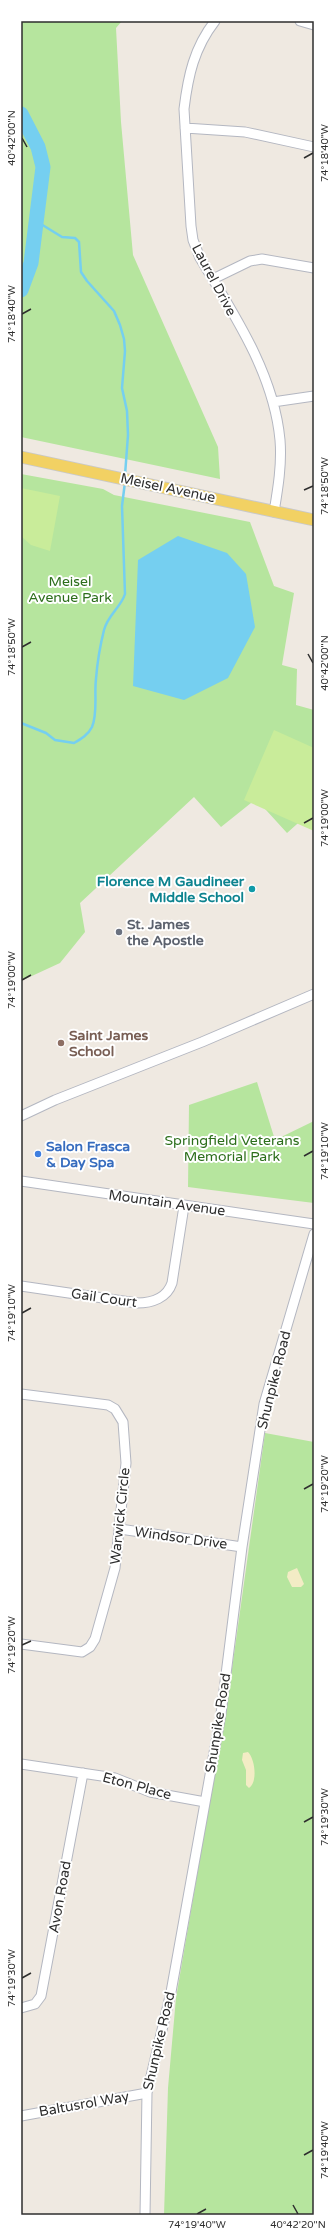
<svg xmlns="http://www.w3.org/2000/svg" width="335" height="2236" viewBox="0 0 335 2236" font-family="'Varela Round',sans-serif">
	<rect width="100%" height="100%" fill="#efe9e1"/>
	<!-- green -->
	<path fill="#b6e59e" d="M21 21H122L116 28 121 122 133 255 218 447 220 479 21 437Z
		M21 474 103 489 114 495 250 522 274 586 294 593 282 665 297 669 296 705 314 710V824L306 816 287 833 256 799 221 827 194 797 80 903 85 932 60 963 21 981Z
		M257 1082 275 1140 314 1121V1203L188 1187 189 1105Z
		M265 1433 314 1442V2215H164L168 2088 176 1998 230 1683Z"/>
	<!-- sand -->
	<path fill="#f3ecc5" d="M297 1568 304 1584 301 1587H292L287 1577 288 1572Z
		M248 1752C255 1759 258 1782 249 1788L246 1785V1770L242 1760 243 1753Z"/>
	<!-- pitch -->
	<path fill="#c9ec9a" d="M21 488 60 496 50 551 31 545 21 536Z
		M274 730 314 748V831L244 800Z"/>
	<!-- water -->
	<path fill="#75cff0" d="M178 536 227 553 246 574 255 627 228 678 184 700 133 686 138 560Z"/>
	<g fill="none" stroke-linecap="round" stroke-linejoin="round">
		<!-- stream -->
		<path stroke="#75cff0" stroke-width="2.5" d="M36 221 62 237 75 238 79 242 81 272 87 281 114 311 120 325 124 339 125 351 122 388 127 411 128 435 125 475
			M21 723 46 733 55 740 74 743C81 739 88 735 92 727 98 713 94 694 96 679 97 666 101 642 104 630 108 615 121 607 125 594L122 506 125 482"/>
		<!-- river -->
		<path stroke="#75cff0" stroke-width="15" d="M21 114 38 147 43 167 31 263 21 290"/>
		<defs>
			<path id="minor" d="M215 21C194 48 188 76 184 109L191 226 193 240 200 258C234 314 274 374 280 440 282 464 278 488 274 512
				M300 21 314 25
				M185 128 245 132 314 147
				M213 279 250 261 262 259 314 268
				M273 402 314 396
				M21 1116 55 1100 202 1042 314 994
				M21 1181 314 1224
				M21 1286 137 1303C152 1303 167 1298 172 1283L184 1206
				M21 1394 108 1405 115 1409 123 1422 126 1463 115 1568 95 1639 90 1647 82 1652 21 1644
				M120 1529 242 1547
				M21 1764 115 1778 150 1792 205 1802
				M21 2008 35 2004 41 1996 83 1773
				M21 2116 147 2093
				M145 2215 147 2093 171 1992 221 1714 242 1547 264 1404 314 1234"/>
			<path id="major" d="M21 457 314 520"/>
		</defs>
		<!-- minor casing -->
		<use href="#minor" stroke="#b4b7c1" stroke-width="11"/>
		<!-- major casing -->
		<use href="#major" stroke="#c9c9c9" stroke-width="13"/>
		<!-- minor -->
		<use href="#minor" stroke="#fff" stroke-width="9"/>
		<!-- major -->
		<use href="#major" stroke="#f2d163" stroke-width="11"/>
	</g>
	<!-- ticks -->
	<path fill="none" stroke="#2e2e2e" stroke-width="1.5" d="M22 138 27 147M304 158 313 153M22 314 31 309M304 490 313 486M22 647 31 642M308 654 313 663M304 823 313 818M22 980 31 975M304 1156 313 1151M22 1313 31 1308M304 1489 313 1484M22 1645 31 1641M304 1822 313 1817M22 1978 31 1973M304 2155 313 2150M293 2205 298 2214M197 2214 206 2209"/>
	<!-- markers -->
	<circle fill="#0f9aa8" stroke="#fff" stroke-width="1.5" cx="252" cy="889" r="4"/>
	<circle fill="#6b7280" stroke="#fff" stroke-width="1.5" cx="119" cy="932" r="4"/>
	<circle fill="#8d6e63" stroke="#fff" stroke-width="1.5" cx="61" cy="1043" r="4"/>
	<circle fill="#3f7fe0" stroke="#fff" stroke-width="1.5" cx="38" cy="1154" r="4"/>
	<g text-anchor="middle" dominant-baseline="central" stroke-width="4" stroke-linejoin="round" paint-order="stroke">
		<!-- street labels -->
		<g font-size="14" fill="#2e2e2e" stroke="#fff">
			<text transform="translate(214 280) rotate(62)">Laurel Drive</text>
			<text transform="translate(168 488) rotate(12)">Meisel Avenue</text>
			<text transform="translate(167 1203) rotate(8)">Mountain Avenue</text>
			<text transform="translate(104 1298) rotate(8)">Gail Court</text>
			<text transform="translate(274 1380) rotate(-76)">Shunpike Road</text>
			<text transform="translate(120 1516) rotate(-84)">Warwick Circle</text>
			<text transform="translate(181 1538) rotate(8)">Windsor Drive</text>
			<text transform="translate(218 1723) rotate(-81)">Shunpike Road</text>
			<text transform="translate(137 1786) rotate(15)">Eton Place</text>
			<text transform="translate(60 1897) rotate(-80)">Avon Road</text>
			<text transform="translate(159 2041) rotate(-77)">Shunpike Road</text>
			<text transform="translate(84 2104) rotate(-10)">Baltusrol Way</text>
		</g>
		<!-- park labels -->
		<g font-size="14" fill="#2c6e1b" stroke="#fff">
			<text x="70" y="581">Meisel<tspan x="70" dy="16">Avenue Park</tspan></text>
			<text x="232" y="1140">Springfield Veterans<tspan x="232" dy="16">Memorial Park</tspan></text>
		</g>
		<!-- culture labels -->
		<g font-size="14" font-weight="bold" fill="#0d838f" stroke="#fff" text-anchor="end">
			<text x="244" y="881">Florence M Gaudineer<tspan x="244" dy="16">Middle School</tspan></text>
		</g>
		<!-- worship labels -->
		<g font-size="14" font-weight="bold" fill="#5b616d" stroke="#fff" text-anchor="start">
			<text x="127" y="924">St. James<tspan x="127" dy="16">the Apostle</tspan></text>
		</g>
		<!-- education labels -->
		<g font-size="14" font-weight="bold" fill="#785e54" stroke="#fff" text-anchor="start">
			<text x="69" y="1035">Saint James<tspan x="69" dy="16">School</tspan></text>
		</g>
		<!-- shop labels -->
		<g font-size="14" font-weight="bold" fill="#366cbe" stroke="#fff" text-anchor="start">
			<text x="46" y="1146">Salon Frasca<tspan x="46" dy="16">&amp; Day Spa</tspan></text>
		</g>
	</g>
	<!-- border -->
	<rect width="335" height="2236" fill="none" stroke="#ffffff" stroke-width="44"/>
	<rect x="22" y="22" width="291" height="2192" fill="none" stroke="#2e2e2e" stroke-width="1.5"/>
	<g font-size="10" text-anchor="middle" fill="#2e2e2e">
		<text transform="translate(11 138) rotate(-90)" y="4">40°42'00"N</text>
		<text transform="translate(324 153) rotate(-90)" y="4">74°18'40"W</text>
		<text transform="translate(11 314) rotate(-90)" y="4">74°18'40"W</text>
		<text transform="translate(324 486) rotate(-90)" y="4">74°18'50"W</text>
		<text transform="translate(11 647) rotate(-90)" y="4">74°18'50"W</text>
		<text transform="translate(324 663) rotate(-90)" y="4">40°42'00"N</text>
		<text transform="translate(324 818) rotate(-90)" y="4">74°19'00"W</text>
		<text transform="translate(11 980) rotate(-90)" y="4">74°19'00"W</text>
		<text transform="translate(324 1151) rotate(-90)" y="4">74°19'10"W</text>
		<text transform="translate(11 1313) rotate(-90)" y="4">74°19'10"W</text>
		<text transform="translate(324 1484) rotate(-90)" y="4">74°19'20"W</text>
		<text transform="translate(11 1645) rotate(-90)" y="4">74°19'20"W</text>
		<text transform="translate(324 1817) rotate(-90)" y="4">74°19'30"W</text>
		<text transform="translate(11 1978) rotate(-90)" y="4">74°19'30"W</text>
		<text transform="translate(324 2150) rotate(-90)" y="4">74°19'40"W</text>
		<text x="197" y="2228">74°19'40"W</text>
		<text x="298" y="2228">40°42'20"N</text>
	</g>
</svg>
